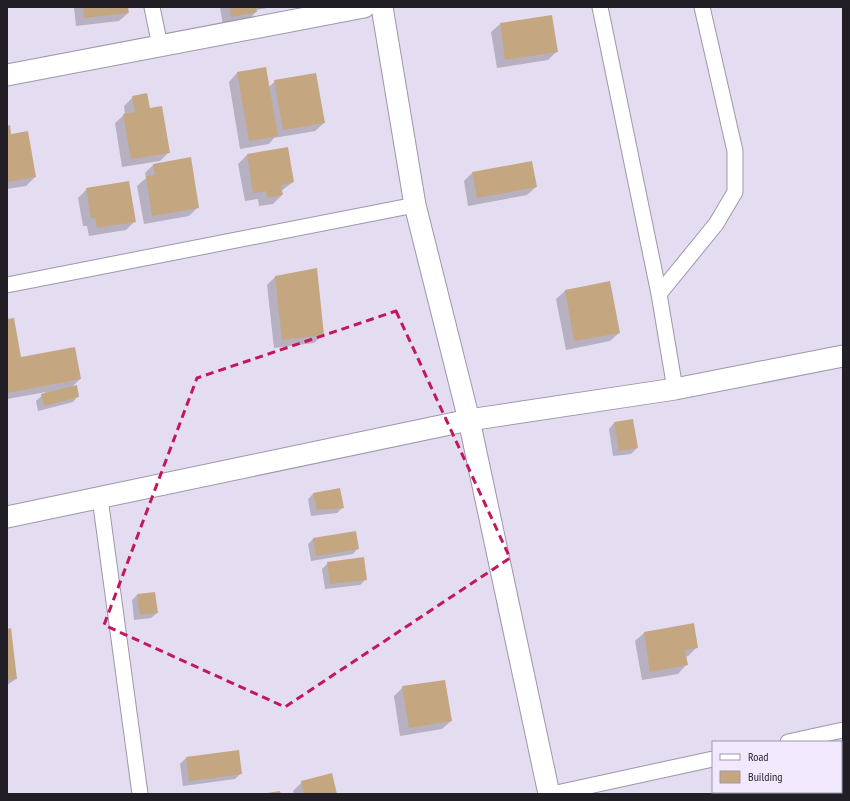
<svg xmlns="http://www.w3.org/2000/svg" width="850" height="801" viewBox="0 0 850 801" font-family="'PT Sans Narrow',sans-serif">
	<rect width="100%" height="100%" fill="#e4dcf1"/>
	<!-- shadow -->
	<path fill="#0003" d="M74 7H127L128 13 119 21 76 26Z
		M220 7H273L256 10V12L247 21 223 25Z
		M500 24 557 51 548 60 497 68 491 32Z
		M237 73 269 87 275 81 324 123 315 131 274 138 269 144 240 149 229 82Z
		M133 97 149 109 169 152 160 161 122 167 115 123 125 114 124 106Z
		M7 127 35 177 26 186 7 189Z
		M287 149 293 182 281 191 282 195 273 204 259 206 258 199 245 201 238 164 247 155Z
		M154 164 198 207 189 216 144 224 137 186 146 178 145 173Z
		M472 173 536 187 527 195 468 206 464 181Z
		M87 189 135 221 126 230 89 236 87 226H83L78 198Z
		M276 276 323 334 314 343 274 348 267 285Z
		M609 282 619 333 610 341 566 350 556 299 565 291Z
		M7 320 20 358 80 379 72 387 78 396 73 402 38 411 36 401 46 392 7 399Z
		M614 423 637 448 631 454 613 456 609 429Z
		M314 493 343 507 337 513 311 516 308 499Z
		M313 539 358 548 353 554 311 561 308 544Z
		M328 563 366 579 360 585 325 589 322 569Z
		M137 595 157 613 151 618 134 620 132 600Z
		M693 625 697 647 688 656 685 657 686 665 678 674 642 680 635 641 644 633Z
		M7 630 16 679 7 685Z
		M403 687 451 721 442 729 400 736 394 696Z
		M186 758 241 773 235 779 183 786 180 764Z
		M302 782 336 794H294L293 791Z"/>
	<!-- building -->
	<path fill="#c4a781" d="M83 7H128L129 13 84 18Z
		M230 7H256L257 12 231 17Z
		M552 15 558 52 505 60 500 23Z
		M266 67 278 136 249 141 237 72Z
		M316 73 325 123 283 130 274 80Z
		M147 93 150 108 162 106 170 153 131 159 123 114 135 112 132 96Z
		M10 125 11 134 28 131 36 177 7 182V126Z
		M288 147 294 182 281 185 283 195 267 198 266 191 253 193 247 154Z
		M191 157 199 208 152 216 146 176 155 175 153 164Z
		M532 161 537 187 477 198 472 172Z
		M129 181 136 222 97 228 95 218H91L86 188Z
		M317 268 324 335 282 340 275 276Z
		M610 281 620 333 574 341 565 290Z
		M14 318 21 357 75 347 81 379 7 393V319Z
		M77 385 79 397 44 406 41 394Z
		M633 419 638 448 619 451 614 422Z
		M340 488 344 508 317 510 313 493Z
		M356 531 359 549 316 556 313 538Z
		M364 557 367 580 330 584 327 562Z
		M155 592 158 613 140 615 137 594Z
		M694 623 698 648 685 650 688 665 650 672 644 632Z
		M11 628 17 679 7 680V629Z
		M445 680 452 721 409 728 402 686Z
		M239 750 242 774 189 781 186 757Z
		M332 773 337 794H304L301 781Z
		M280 791 281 794H267V793Z"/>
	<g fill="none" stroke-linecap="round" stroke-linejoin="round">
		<defs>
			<path id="street" d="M152 7 160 46
				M600 7 659 294 675 389
				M7 285 415 205
				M659 294 716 224 735 192V151L702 7
				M100 498 140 794
				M788 742 843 730
				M552 794 713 759"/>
			<path id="secondary" d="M382 7 415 205 469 420 549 794
				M7 75 364 7
				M7 517 469 420 675 389 843 356"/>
		</defs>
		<!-- street casing -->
		<use href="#street" stroke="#9e97aa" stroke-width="17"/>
		<!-- secondary casing -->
		<use href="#secondary" stroke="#9e97aa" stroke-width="23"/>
		<!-- street -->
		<use href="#street" stroke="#fff" stroke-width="15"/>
		<!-- secondary -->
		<use href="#secondary" stroke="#fff" stroke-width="21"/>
	</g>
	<!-- marked area -->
	<path fill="none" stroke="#c2185b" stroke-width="3" stroke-dasharray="8 5" stroke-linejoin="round" d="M396 311 510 558 285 707 104 625 197 378Z"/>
	<!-- border -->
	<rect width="850" height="801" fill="none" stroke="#211e25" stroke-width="16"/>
	<!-- legend -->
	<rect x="712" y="741" width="130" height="52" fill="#f2e9fe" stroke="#9e98a7"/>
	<rect x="720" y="754" width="20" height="6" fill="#ffffff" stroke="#9e98a7"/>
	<text x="748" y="761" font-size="12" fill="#211e25">Road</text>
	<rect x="720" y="771" width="20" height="12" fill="#c4a781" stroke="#9e98a7"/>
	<text x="748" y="781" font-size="12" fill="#211e25">Building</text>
</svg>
